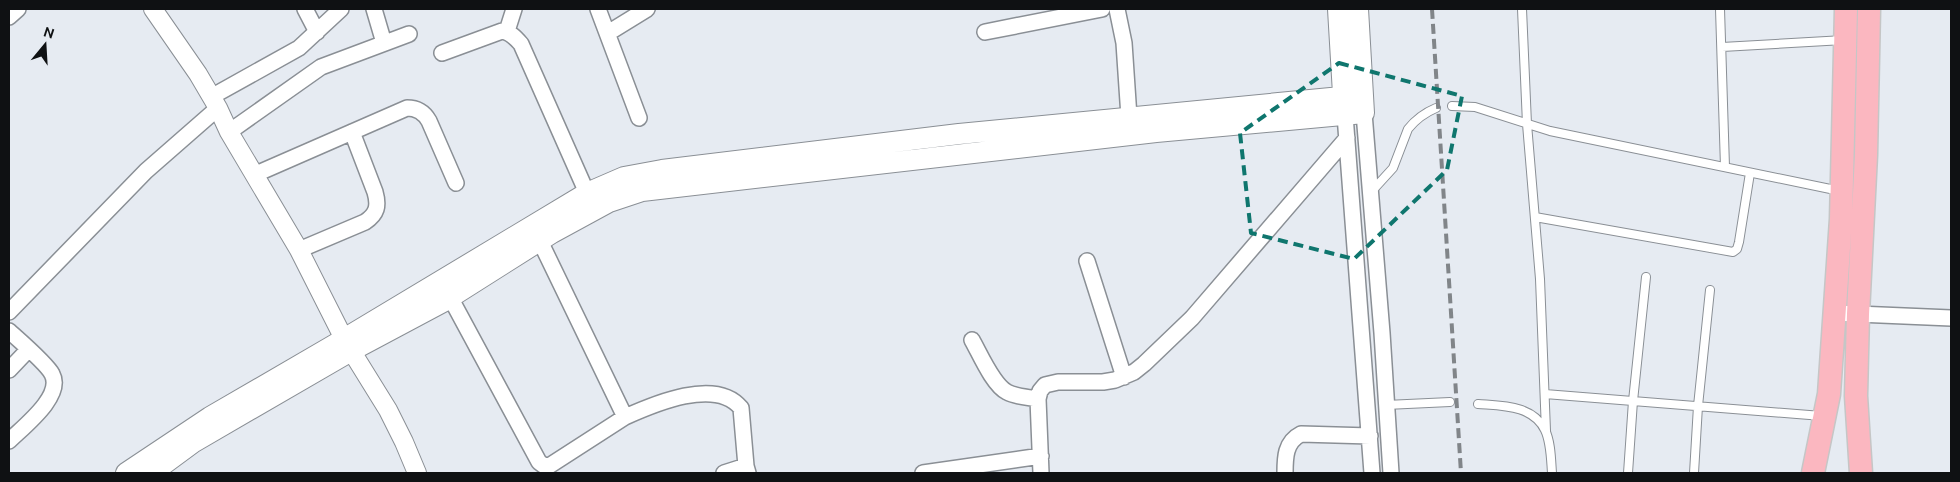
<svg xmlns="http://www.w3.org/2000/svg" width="1960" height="482" viewBox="0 0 1960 482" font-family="Ubuntu,sans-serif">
	<rect width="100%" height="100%" fill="#e6ebf2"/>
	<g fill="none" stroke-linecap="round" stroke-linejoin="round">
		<defs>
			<path id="service" d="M1522 9 1527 124 1540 279 1546 431
				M1720 9 1725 167
				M1722 47 1844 40
				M1452 106 1475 107 1550 131 1840 191
				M1372 191 1393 168 1408 129C1416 119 1424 113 1436 108
				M1535 217 1733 252 1737 249 1739 242 1750 173
				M1545 394 1822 416
				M1478 404C1502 406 1533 405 1545 430 1551 442 1551 460 1552 473
				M1386 405 1450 402
				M1628 473 1633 401 1646 277
				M1694 473 1698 406 1710 290"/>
			<path id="minor" d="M305 9 317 32
				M374 9 384 43
				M598 9 639 118
				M1117 9 1124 43 1129 117
				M9 17 18 9
				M507 31 514 9
				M985 32 1102 9
				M608 33 647 9
				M442 53 502 31C510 32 515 37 521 44L587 193
				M211 97 299 48 341 9
				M1364 113 1382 333 1391 473
				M1345 115 1372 473
				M229 132 321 67 409 34
				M256 174 407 108C417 108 424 112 429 121L456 183
				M540 241 625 417
				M299 250 365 222C377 214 379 206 375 192L352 132
				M1087 261 1124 377
				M450 297 539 462 543 465 549 466 625 417C654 404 716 377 741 408L746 466
				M9 312 146 171 218 108
				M1834 313 1951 318
				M9 331C19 340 47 364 52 374 64 396 23 427 9 441
				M972 340C980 354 993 385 1007 392 1016 397 1028 397 1038 399
				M9 370 28 350
				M724 473 746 466 748 473
				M923 473 1041 456
				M1041 473 1038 399 1040 391 1045 385 1058 382H1103L1115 380 1134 372 1144 364 1192 318 1347 138
				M1285 473C1285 458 1285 442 1301 434L1370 436"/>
			<path id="tertiary" d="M153 9 198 74 218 108 229 132 299 250 344 339 388 410 404 442 417 473"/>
			<path id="secondary" d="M1338 9 1344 111
				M126 473 210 417 334 345 587 193 624 177 662 170 959 134 1362 95
				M152 473 194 442 351 351 443 302 552 233 609 202 642 191 1156 132 1364 113 1358 9"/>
			<path id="primary" d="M1813 473 1829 394 1841 219 1846 9
				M1861 473 1856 396 1858 314 1866 155 1869 9"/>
		</defs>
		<!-- service casing -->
		<use href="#service" stroke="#8a8f95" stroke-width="10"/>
		<!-- minor casing -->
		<use href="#minor" stroke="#8a8f95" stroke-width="18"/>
		<!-- tertiary casing -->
		<use href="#tertiary" stroke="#8a8f95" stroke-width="20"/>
		<!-- secondary casing -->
		<use href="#secondary" stroke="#8a8f95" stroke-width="22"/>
		<!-- primary casing -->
		<use href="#primary" stroke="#c5c6c6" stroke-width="25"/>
		<!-- service -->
		<use href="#service" stroke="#fff" stroke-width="8"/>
		<!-- minor -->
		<use href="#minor" stroke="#fff" stroke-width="15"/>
		<!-- tertiary -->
		<use href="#tertiary" stroke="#fff" stroke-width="18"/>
		<!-- secondary -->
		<use href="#secondary" stroke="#fff" stroke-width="20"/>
		<!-- primary -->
		<use href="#primary" stroke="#fbb7c0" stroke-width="22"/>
		<!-- rail -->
		<path stroke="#818589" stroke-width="4" stroke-dasharray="10 5" stroke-linecap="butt" d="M1432 9 1461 473"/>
	</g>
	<!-- marked area -->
	<path fill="none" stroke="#0f766e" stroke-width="4" stroke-dasharray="10 6" stroke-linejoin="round" d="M1339 63 1462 96 1447 170 1354 259 1251 233 1240 133Z"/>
	<!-- border -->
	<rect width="1960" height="482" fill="none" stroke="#0f1113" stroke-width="20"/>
	<!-- north arrow -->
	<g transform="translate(45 45) rotate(18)" stroke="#e6ebf2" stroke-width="4" paint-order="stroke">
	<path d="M0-4L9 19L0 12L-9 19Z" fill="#0f1113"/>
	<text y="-8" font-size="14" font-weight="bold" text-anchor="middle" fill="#0f1113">N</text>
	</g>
</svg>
